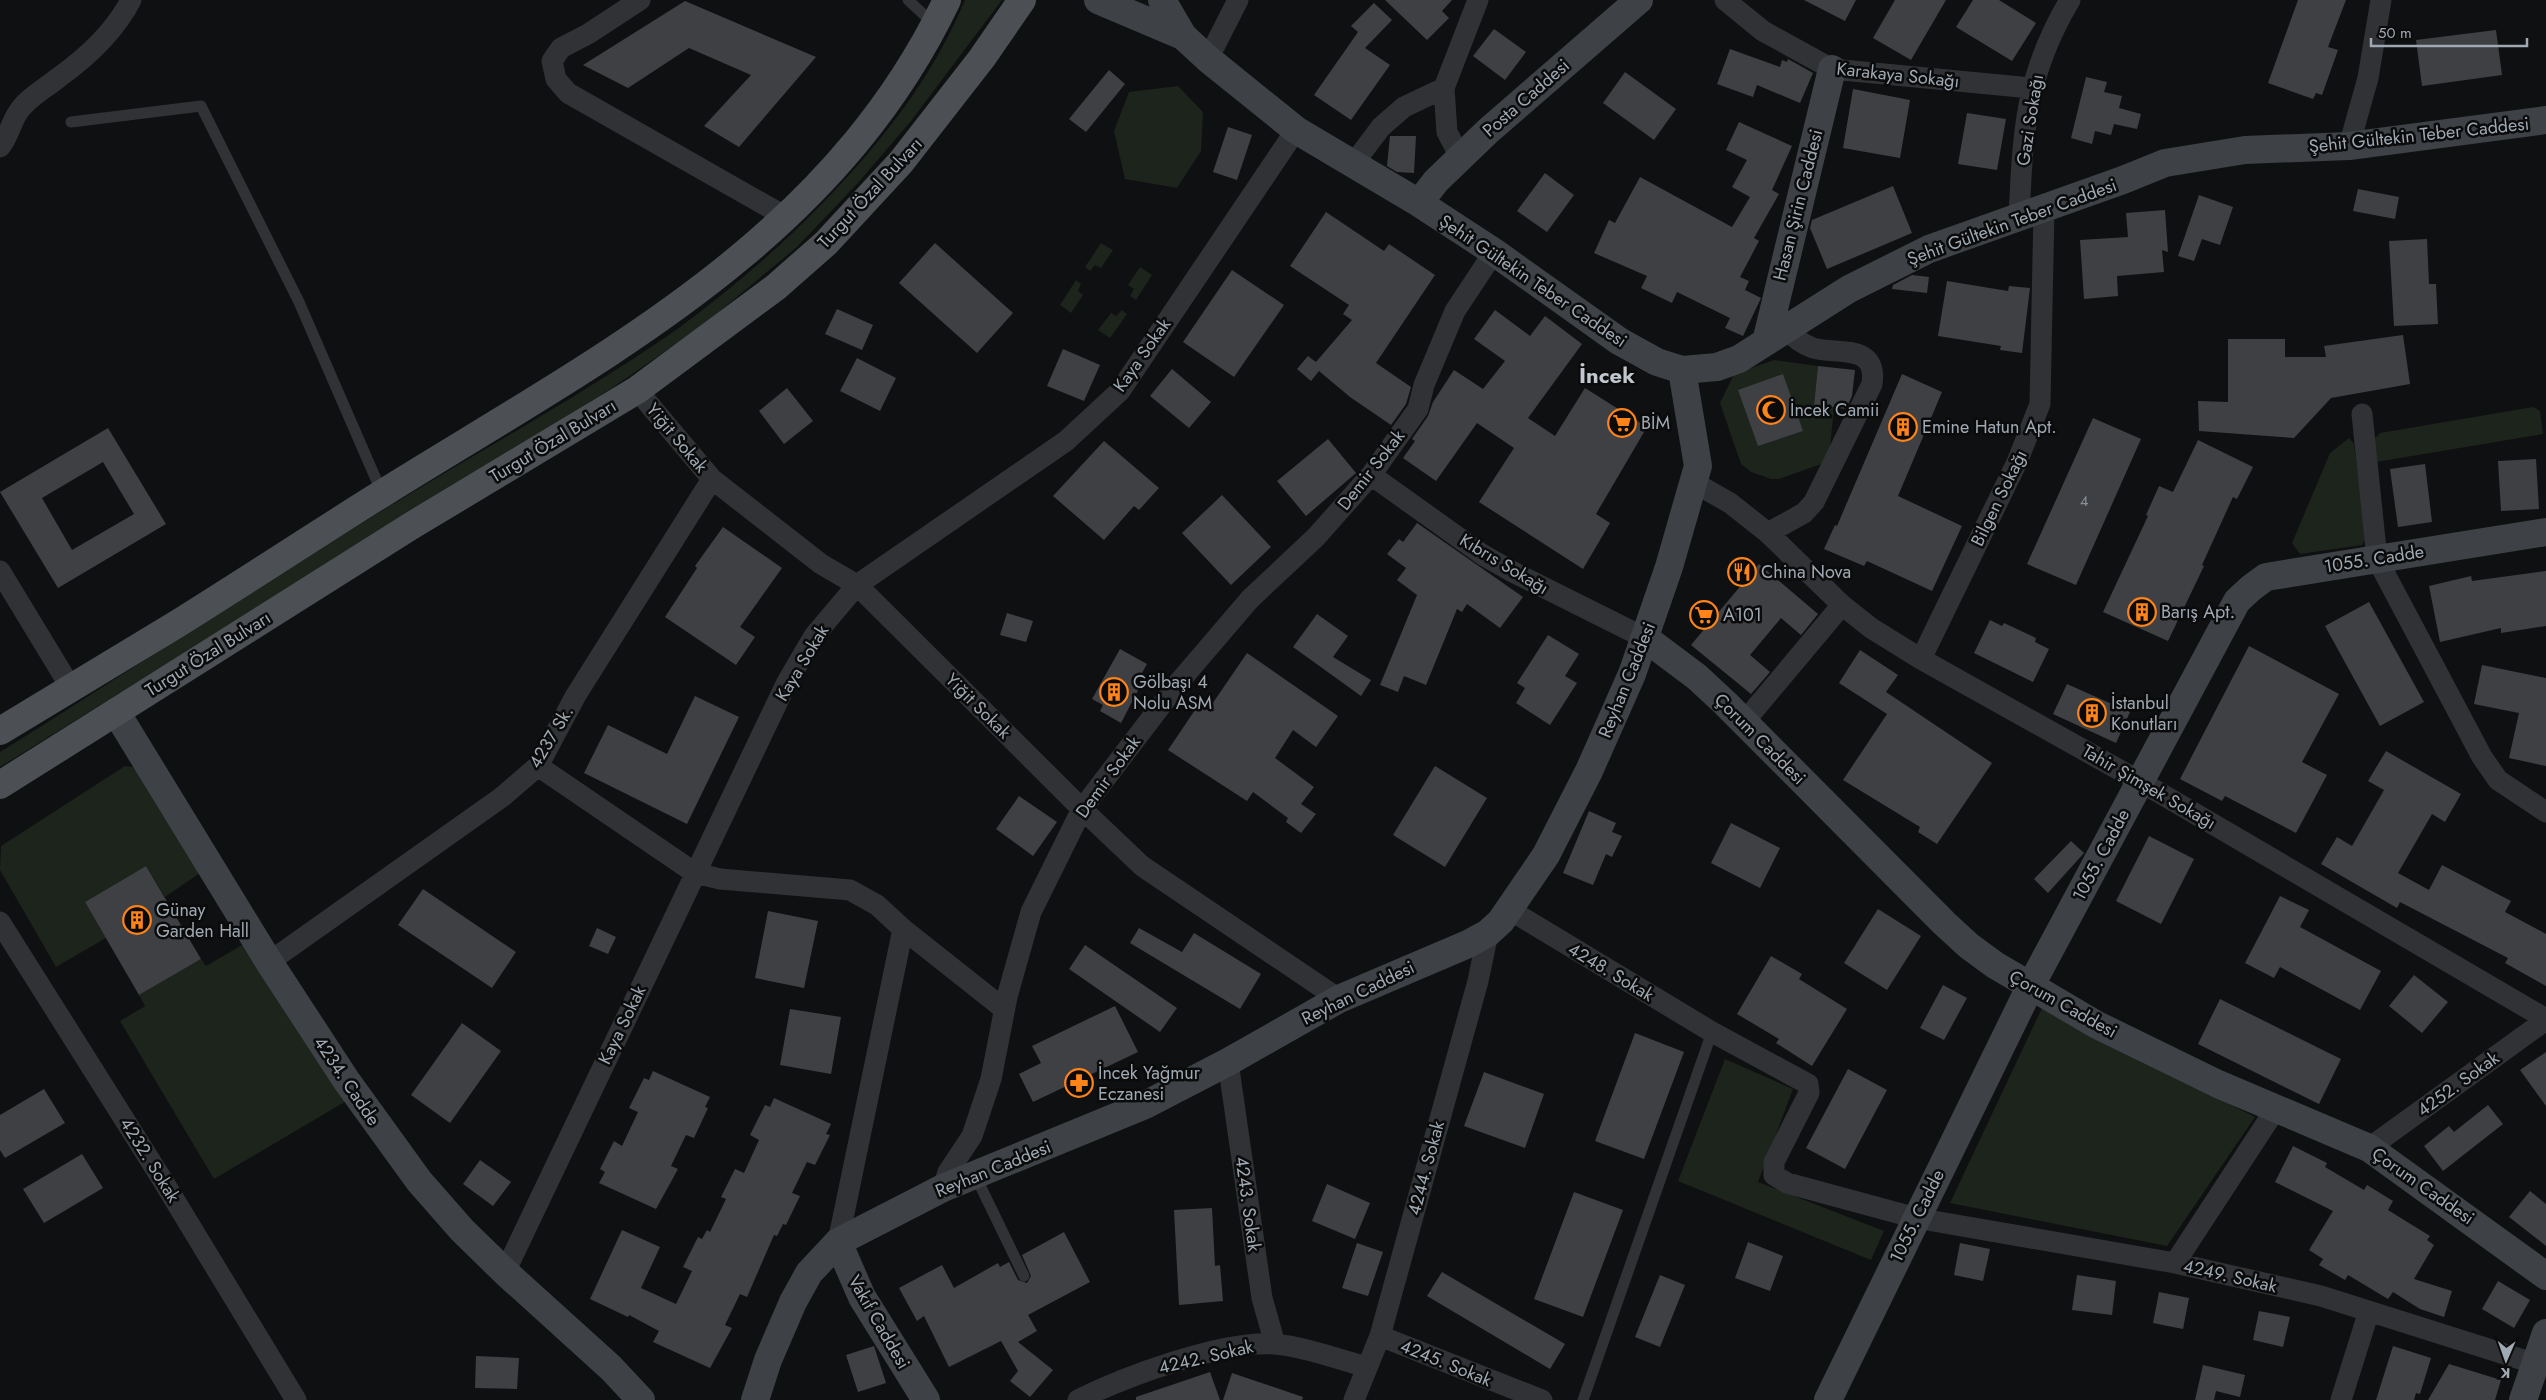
<svg xmlns="http://www.w3.org/2000/svg" width="2546" height="1400" viewBox="0 0 2546 1400" font-family="Jost,sans-serif">
	<rect width="100%" height="100%" fill="#0f1011"/>
	<!-- green -->
	<path fill="#1c241c" d="M965 0H1002L911 121 858 183 797 247 702 326 612 388 0 767V752L40 727C153 655 265 582 380 512 478 452 581 396 676 330 742 282 804 226 858 165 902 115 939 62 965 0Z
		M1178 86 1203 112 1201 151 1177 188 1125 179 1114 131 1129 92Z
		M1101 243 1113 250 1101 268 1095 265 1090 271 1085 267Z
		M1140 267 1152 275 1136 300 1130 296 1134 289 1128 285Z
		M1076 280 1081 284 1078 291 1083 295 1071 313 1060 305Z
		M1122 310 1127 314 1110 338 1098 330 1111 313 1116 316Z
		M1774 360 1818 366 1814 405 1834 408 1829 457 1824 463 1779 479H1771L1751 472 1741 464 1720 403 1734 374Z
		M2533 407 2540 411 2543 434 2376 462 2374 439 2380 433Z
		M2349 438 2354 444 2366 537 2362 545 2300 554 2292 543 2330 453Z
		M125 766 140 768 200 873 165 897 146 866 85 902 106 938 56 967 0 870 1 846Z
		M242 945 348 1100 214 1179 120 1021 145 1006 139 995 201 959 206 966Z
		M2042 1008 2255 1117 2167 1246 1950 1203Z
		M1725 1059 1793 1089 1758 1182 1884 1231 1871 1260 1678 1181Z"/>
	<!-- building -->
	<path fill="#3e4044" fill-rule="evenodd" d="M1385 0H1452L1442 11 1449 18 1427 40Z
		M1804 0H1856L1845 21Z
		M1895 0H1946L1911 60 1873 38Z
		M1973 0H1999L2036 23 2012 61 1956 27Z
		M2298 0H2346L2328 47 2338 50 2322 95 2316 93 2313 99 2268 83Z
		M685 1 816 57 739 147 704 126 751 75 689 48 628 88 583 65Z
		M1374 3 1392 20 1365 48 1390 65 1351 120 1314 95 1358 32 1351 26Z
		M1494 29 1526 52 1505 80 1473 56Z
		M2496 30 2502 75 2422 86 2416 40Z
		M1730 49 1780 67 1782 60 1787 62 1788 59 1813 73 1800 103 1757 85 1753 97 1717 84Z
		M1109 70 1125 84 1086 132 1069 119Z
		M1625 72 1676 109 1654 140 1603 103Z
		M2086 77 2107 82 2104 92 2122 96 2119 108 2141 114 2137 129 2114 124 2111 135 2095 131 2092 144 2071 138Z
		M1853 89 1910 100 1900 158 1843 148Z
		M1967 113 2006 119 1997 170 1958 164Z
		M1739 122 1792 146 1772 190 1779 194 1754 238 1759 241 1740 277 1749 281 1745 290 1761 298 1743 336 1725 328 1730 318 1677 292 1672 303 1641 288 1647 276 1594 253 1609 220 1615 223 1640 177 1732 227 1750 197 1732 187 1747 160 1726 150Z
		M1228 127 1252 135 1237 180 1213 172Z
		M1390 136H1416L1414 173 1397 172 1387 166Z
		M1545 173 1574 195 1547 232 1517 211Z
		M1893 186 1912 233 1827 269 1810 228 1812 220Z
		M2358 189 2399 197 2395 219 2353 211Z
		M2199 195 2233 207 2220 245 2202 239 2194 261 2178 256Z
		M2165 210 2168 252 2162 250 2164 272 2117 276 2118 296 2084 299 2080 240 2128 237 2126 213Z
		M1326 212 1384 251 1389 244 1435 275 1376 363 1411 387 1406 404 1391 425 1350 397 1319 371 1311 381 1297 369 1308 356 1316 362 1352 320 1343 314 1349 305 1290 266Z
		M2427 239 2429 284H2436L2438 324 2394 326 2389 241Z
		M935 243 1013 313 977 353 899 283Z
		M1232 270 1284 305 1234 377 1183 342Z
		M1912 275 1929 277 1927 293 1892 289 1893 285Z
		M1947 281 2008 291 2009 286 2030 288 2022 353 2000 350 2001 346 1938 336Z
		M837 309 873 325 862 350 825 334Z
		M1495 310 1530 336 1545 316 1582 344 1528 418 1555 436 1585 388 1647 427 1596 514 1610 523 1583 569 1479 502 1514 448 1477 423 1436 481 1403 458 1415 441 1412 439 1428 416 1433 402 1454 370 1483 389 1505 361 1474 339Z
		M2403 335 2410 384 2331 398 2294 438 2199 431 2198 401 2228 402V339H2285V357H2326L2324 346Z
		M1063 349 1100 365 1084 401 1047 386Z
		M857 358 896 378 880 411 840 391Z
		M1818 366 1855 370 1852 396 1846 409 1814 405Z
		M1172 369 1211 402 1189 428 1150 396Z
		M1783 374 1803 431 1758 446 1738 390Z
		M1902 374 1942 392 1898 496 1962 526 1932 591 1867 561 1864 566 1824 549 1835 525 1837 526Z
		M787 388 813 421 784 444 759 411Z
		M2093 418 2141 439 2076 585 2027 564Z
		M108 428 166 524 58 588 0 492ZM103 462 134 514 72 550 42 498Z
		M1328 439 1356 473 1306 516 1277 481Z
		M2198 440 2253 467 2237 499 2233 497 2202 565 2204 566 2168 641 2103 612 2148 516 2146 515 2159 486 2173 492Z
		M1104 441 1159 488 1139 510 1134 506 1104 540 1053 496Z
		M2536 459 2539 509 2501 511 2498 461Z
		M2425 464 2432 522 2398 527 2390 469Z
		M1222 495 1271 547 1231 585 1182 533Z
		M1417 523 1523 597 1500 628 1467 604 1462 612 1457 609 1426 685 1404 676 1398 692 1380 685 1417 595 1397 580 1406 568 1387 554 1399 539 1403 542Z
		M723 527 782 568 740 627 755 637 736 665 665 617 697 568 695 566Z
		M1759 564 1818 614 1801 635 1781 618 1750 655 1770 672 1751 694 1691 645Z
		M2546 571V626L2501 633V628L2440 642 2429 586 2471 576 2472 581Z
		M2369 602 2424 702 2380 726 2325 626Z
		M1007 613 1033 621 1026 642 1000 635Z
		M1317 614 1348 636 1333 657 1371 680 1361 696 1293 647Z
		M1990 620 2002 626 2004 623 2036 638 2035 642 2049 649 2033 682 1974 653Z
		M1548 635 1579 654 1565 676 1577 683 1550 725 1516 703 1525 688 1517 683Z
		M2249 646 2339 694 2302 762 2327 775 2296 833 2225 796 2222 801 2180 779Z
		M1120 649 1147 664 1142 673 1146 675 1121 723 1100 711 1103 705 1092 699Z
		M1860 650 1898 675 1886 692 1992 763 1937 844 1918 832 1920 827 1843 780 1887 714 1839 683Z
		M1247 653 1338 716 1316 747 1293 730 1275 758 1314 787 1301 804 1316 814 1301 833 1286 822 1288 818 1253 792 1247 801 1168 750 1199 704 1208 710Z
		M2482 665 2546 678V766L2509 758 2519 713 2474 704Z
		M2067 684 2130 712 2116 743 2053 714Z
		M695 696 739 717 687 824 584 773 608 725 667 754Z
		M2386 751 2461 794 2445 822 2432 814 2398 873 2429 890 2442 865 2511 901 2505 912 2546 934V986L2505 963 2508 958 2400 902 2397 908 2321 864 2337 837 2352 846 2384 790 2368 781Z
		M1435 766 1487 798 1445 867 1393 835Z
		M1019 796 1057 822 1033 856 996 829Z
		M1589 811 1616 823 1612 832 1622 836 1612 857 1606 854 1593 885 1563 873Z
		M1731 823 1780 848 1760 888 1711 863Z
		M2149 836 2194 859 2161 924 2116 901Z
		M2071 841 2084 853 2048 893 2034 879Z
		M146 866 201 959 139 995 85 902Z
		M423 889 516 952 492 988 398 925Z
		M2280 896 2309 910 2300 927 2381 971 2360 1010 2280 967 2274 978 2245 963Z
		M1878 909 1921 936 1887 990 1844 963Z
		M768 911 818 921 804 988 755 978Z
		M597 928 616 937 608 954 589 946Z
		M1139 928 1182 952 1194 933 1261 974 1240 1009 1130 943Z
		M1085 945 1177 1008 1160 1032 1069 969Z
		M1771 956 1802 974 1799 979 1847 1009 1812 1066 1776 1043 1779 1039 1737 1014Z
		M2414 975 2448 1002 2422 1033 2389 1006Z
		M1943 985 1967 998 1944 1040 1920 1028Z
		M2220 999 2341 1059 2319 1104 2198 1044Z
		M1115 1006 1138 1052 1033 1102 1019 1074 1041 1063 1032 1046Z
		M790 1009 841 1017 831 1074 780 1065Z
		M462 1023 501 1051 450 1123 411 1095Z
		M1635 1033 1684 1052 1644 1159 1595 1141Z
		M2546 1052V1106L2520 1070Z
		M1848 1069 1887 1090 1845 1169 1806 1148Z
		M653 1071 710 1097 705 1107 708 1108 694 1138 686 1135 671 1166 678 1169 656 1209 599 1183 605 1172 600 1169 614 1141 622 1146 638 1112 629 1108 644 1078 649 1080Z
		M1484 1072 1544 1094 1525 1148 1464 1126Z
		M44 1089 65 1123 5 1158 0 1150V1115Z
		M774 1098 831 1124 826 1134 830 1135 815 1165 807 1162 792 1193 800 1196 786 1225 783 1224 777 1236 774 1235 747 1297 740 1294 725 1325 732 1328 710 1368 653 1342 659 1331 629 1315 628 1317 590 1299 622 1230 660 1247 641 1288 676 1304 692 1271 683 1267 698 1237 702 1239 707 1230 710 1232 726 1199 721 1197 735 1169 744 1173 759 1140 750 1135 765 1105 770 1107Z
		M2488 1105 2503 1124 2443 1171 2424 1146 2449 1126 2454 1132Z
		M2293 1146 2327 1163 2325 1167 2364 1190 2367 1185 2393 1201 2388 1210 2430 1236 2427 1240 2434 1245 2414 1279 2452 1291 2444 1317 2420 1309 2393 1292 2388 1299 2348 1275 2345 1280 2319 1265 2323 1259 2309 1250 2333 1211 2275 1182Z
		M82 1154 103 1188 44 1223 23 1189Z
		M480 1160 511 1182 493 1206 463 1184Z
		M1327 1184 1370 1203 1355 1239 1312 1221Z
		M2530 1191 2546 1204V1246L2509 1217Z
		M1574 1192 1623 1210 1583 1317 1534 1299Z
		M1212 1208 1215 1266 1220 1265 1223 1301 1179 1305 1174 1210Z
		M1064 1232 1090 1282 1028 1315 1037 1331 1018 1342 1053 1370 1030 1397 1010 1381 1018 1371 1001 1341 949 1367 924 1316 917 1321 899 1288 942 1265 954 1288 998 1263 1000 1267 1009 1262 1018 1280 1027 1283 1031 1276 1022 1255Z
		M1748 1242 1783 1256 1770 1291 1735 1278Z
		M1357 1243 1383 1252 1368 1296 1342 1288Z
		M1960 1243 1990 1249 1983 1281 1954 1275Z
		M1442 1272 1565 1344 1550 1369 1427 1296Z
		M1660 1275 1685 1285 1660 1347 1635 1337Z
		M2077 1275 2116 1281 2112 1315 2072 1310Z
		M2498 1281 2530 1300 2514 1328 2482 1309Z
		M2159 1292 2189 1298 2183 1329 2153 1323Z
		M2259 1311 2290 1317 2283 1347 2253 1340Z
		M874 1346 886 1383 858 1392 846 1355Z
		M2393 1346 2431 1358 2420 1394 2416 1393 2414 1400H2376Z
		M476 1356 519 1358 517 1389 475 1388Z
		M2449 1364 2501 1380 2495 1400H2428Z
		M2203 1365 2245 1375 2240 1397 2216 1391 2214 1400H2195Z
		M1210 1372 1220 1400H1136V1397Z
		M1232 1373 1303 1397 1302 1400H1223Z"/>
	<g fill="none" stroke-linecap="round" stroke-linejoin="round">
		<!-- lane -->
		<path stroke="#303236" stroke-width="11" d="M908 0 934 24
			M71 122 201 106 299 302 382 493
			M975 1175 1024 1276
			M1583 1400 1712 1032"/>
		<!-- street -->
		<path stroke="#303236" stroke-width="21" d="M640 0 588 34 561 48 552 61 556 79 568 93 786 217
			M1725 0 1763 31 1832 69 2031 88
			M1208 59 1238 0
			M2349 146 2368 78 2381 0
			M0 147C10 135 11 119 22 107 31 96 47 87 58 78 86 58 115 31 131 0
			M1460 157 1447 132 1444 88 1478 0
			M1354 163 1381 127 1404 107 1444 88
			M2019 217C2023 132 2025 75 2070 0
			M637 390 712 479 821 564 857 585 1082 809 1142 866 1339 999
			M2362 414 2377 559 2482 757 2498 780 2546 812
			M1371 475 1483 555 1513 572 1645 638
			M1693 482 1730 503 1768 533 1842 605 1871 628 1921 659 2141 782 2546 1019
			M1768 533 1804 513 1814 502 1872 384C1878 343 1838 355 1813 348 1802 344 1794 338 1787 329
			M0 571 71 688
			M1921 659 2017 462 2040 404 2044 209
			M1744 722 1842 605
			M538 766 695 873 720 879 850 890 877 905 903 929 1004 1009
			M1510 910 1712 1032 1808 1084 1809 1093 1774 1162V1175L1787 1183 1916 1218 2175 1263 2321 1296 2536 1364
			M0 922 160 1176 296 1400
			M269 962 502 797 538 766 576 695 712 479
			M1228 1062 1262 1298 1275 1344
			M2369 1148 2546 1020
			M943 1188 948 1172 972 1136 991 1079 1007 997 1031 912 1082 809 1179 682 1250 599 1316 537 1371 475 1418 409 1424 385 1455 311 1494 252
			M838 1242 903 929
			M2175 1263 2275 1110
			M505 1272 787 682 814 636 857 585 1066 441 1120 391 1296 130
			M1380 1336 1542 1400
			M1078 1400C1124 1377 1223 1340 1274 1344 1306 1347 1337 1359 1367 1367
			M1354 1400 1380 1336 1391 1296 1478 981 1488 933
			M2341 1400 2369 1311"/>
		<!-- secondary -->
		<path stroke="#3e4246" stroke-width="28" d="M1098 0 1183 36
			M1162 0 1183 36 1208 59 1296 130 1419 203 1494 252 1619 341 1657 362 1682 370 1717 367 1739 359 1849 289 1929 249 2123 180 2165 163 2245 150 2349 146 2546 120
			M1419 203 1436 181 1488 131 1639 0
			M1766 342 1832 69
			M1645 638 1697 677 1725 703 1944 923 1969 946 1995 965 2097 1025 2218 1084 2369 1148 2546 1276
			M116 712 269 962 346 1080 419 1181 462 1230 505 1272 611 1368 641 1400
			M838 1242 862 1297 926 1400
			M755 1400 768 1360 793 1302 809 1273 838 1242 943 1188 1145 1105 1228 1062 1339 999 1468 944 1488 933 1501 921 1546 855 1589 771 1632 674 1669 567 1698 466 1682 370
			M1828 1400 2030 987 2237 601 2251 588 2266 577 2546 532
			M2523 1400 2546 1333"/>
		<!-- primary -->
		<path stroke="#4c5055" stroke-width="28" d="M0 731C59 695 118 660 177 624 246 581 314 536 383 493 599 358 831 243 947 0
			M0 785 411 526 637 390 776 287 826 243 901 162 982 58 1022 0"/>
	</g>
	<!-- icons -->
	<defs>
		<symbol id="mosque-ring" viewBox="-11 -11 22 22"><circle r="9.5" fill="#0b0b0c" stroke="#fe841a" stroke-width="1.5"/><path d="M3.5-4.9A6 6 0 1 0 3.5 4.9A5 5 0 1 1 3.5-4.9Z" fill="#fe841a"/></symbol>
		<symbol id="supermarket-ring" viewBox="-11 -11 22 22"><circle r="9.5" fill="#0b0b0c" stroke="#fe841a" stroke-width="1.5"/><path d="M-6-5.5h2.5l.6 2H6L4.5 2H-2.5L-4.4-4H-6ZM-1.5 3.2a1.3 1.3 0 1 0 .1 0ZM3 3.2a1.3 1.3 0 1 0 .1 0Z" fill="#fe841a"/></symbol>
		<symbol id="building-ring" viewBox="-11 -11 22 22"><circle r="9.5" fill="#0b0b0c" stroke="#fe841a" stroke-width="1.5"/><path d="M-4-6H4V6H1V3H-1V6H-4ZM-2.5-4.3h1.7v1.8h-1.7ZM.8-4.3h1.7v1.8H.8ZM-2.5-1h1.7V.8h-1.7ZM.8-1h1.7V.8H.8Z" fill="#fe841a"/></symbol>
		<symbol id="restaurant-ring" viewBox="-11 -11 22 22"><circle r="9.5" fill="#0b0b0c" stroke="#fe841a" stroke-width="1.5"/><path d="M-5-6h1v4h1v-4h1v4h1v-4h1v5L-1.5 .5V6h-2V.5L-5-1ZM5-6V6H3V1.5H1.5Q1.5-4 5-6Z" fill="#fe841a"/></symbol>
		<symbol id="pharmacy-ring" viewBox="-11 -11 22 22"><circle r="9.5" fill="#0b0b0c" stroke="#fe841a" stroke-width="1.5"/><path d="M-2-6h4v4h4v4h-4v4h-4v-4h-4v-4h4Z" fill="#fe841a"/></symbol>
	</defs>
	<g fill-rule="evenodd">
		<use href="#mosque-ring" x="1755" y="394" width="32" height="32"/>
		<use href="#supermarket-ring" x="1606" y="407" width="32" height="32"/>
		<use href="#building-ring" x="1887" y="411" width="32" height="32"/>
		<use href="#restaurant-ring" x="1726" y="556" width="32" height="32"/>
		<use href="#building-ring" x="2126" y="596" width="32" height="32"/>
		<use href="#supermarket-ring" x="1688" y="599" width="32" height="32"/>
		<use href="#building-ring" x="1098" y="676" width="32" height="32"/>
		<use href="#building-ring" x="2076" y="697" width="32" height="32"/>
		<use href="#building-ring" x="121" y="904" width="32" height="32"/>
		<use href="#pharmacy-ring" x="1063" y="1067" width="32" height="32"/>
	</g>
	<g text-anchor="middle" dominant-baseline="central" stroke-width="5" stroke-linejoin="round" paint-order="stroke">
		<!-- number labels -->
		<g font-size="15" fill="#878f97">
			<text x="2084" y="501">4</text>
		</g>
		<!-- street labels -->
		<g font-size="18" fill="#9fa9b3" stroke="#0b0b0c">
			<text transform="translate(1898 75) rotate(6)">Karakaya Sokağı</text>
			<text transform="translate(1526 98) rotate(-41)">Posta Caddesi</text>
			<text transform="translate(2030 120) rotate(-81)">Gazi Sokağı</text>
			<text transform="translate(2419 135) rotate(-6)">Şehit Gültekin Teber Caddesi</text>
			<text transform="translate(870 193) rotate(-47)">Turgut Özal Bulvarı</text>
			<text transform="translate(1798 205) rotate(-76)">Hasan Şirin Caddesi</text>
			<text transform="translate(2012 222) rotate(-20)">Şehit Gültekin Teber Caddesi</text>
			<text transform="translate(1533 281) rotate(34)">Şehit Gültekin Teber Caddesi</text>
			<text transform="translate(1142 355) rotate(-55)">Kaya Sokak</text>
			<text transform="translate(677 438) rotate(50)">Yiğit Sokak</text>
			<text transform="translate(553 441) rotate(-31)">Turgut Özal Bulvarı</text>
			<text transform="translate(1371 470) rotate(-52)">Demir Sokak</text>
			<text transform="translate(1999 498) rotate(-64)">Bilgen Sokağı</text>
			<text transform="translate(2374 559) rotate(-9)">1055. Cadde</text>
			<text transform="translate(1504 564) rotate(31)">Kıbrıs Sokağı</text>
			<text transform="translate(208 654) rotate(-32)">Turgut Özal Bulvarı</text>
			<text transform="translate(802 663) rotate(-59)">Kaya Sokak</text>
			<text transform="translate(1627 680) rotate(-68)">Reyhan Caddesi</text>
			<text transform="translate(978 706) rotate(45)">Yiğit Sokak</text>
			<text transform="translate(551 737) rotate(-59)">4237 Sk.</text>
			<text transform="translate(1760 739) rotate(45)">Çorum Caddesi</text>
			<text transform="translate(1108 777) rotate(-54)">Demir Sokak</text>
			<text transform="translate(2149 787) rotate(30)">Tahir Şimşek Sokağı</text>
			<text transform="translate(2101 855) rotate(-62)">1055. Cadde</text>
			<text transform="translate(1611 972) rotate(31)">4248. Sokak</text>
			<text transform="translate(1358 993) rotate(-26)">Reyhan Caddesi</text>
			<text transform="translate(2063 1004) rotate(29)">Çorum Caddesi</text>
			<text transform="translate(622 1025) rotate(-64)">Kaya Sokak</text>
			<text transform="translate(347 1081) rotate(56)">4234. Cadde</text>
			<text transform="translate(2458 1084) rotate(-36)">4252. Sokak</text>
			<text transform="translate(150 1160) rotate(58)">4232. Sokak</text>
			<text transform="translate(1426 1168) rotate(-75)">4244. Sokak</text>
			<text transform="translate(993 1169) rotate(-22)">Reyhan Caddesi</text>
			<text transform="translate(2423 1186) rotate(35)">Çorum Caddesi</text>
			<text transform="translate(1248 1204) rotate(82)">4243. Sokak</text>
			<text transform="translate(1917 1216) rotate(-64)">1055. Cadde</text>
			<text transform="translate(2230 1276) rotate(13)">4249. Sokak</text>
			<text transform="translate(879 1322) rotate(60)">Vakıf Caddesi</text>
			<text transform="translate(1206 1357) rotate(-13)">4242. Sokak</text>
			<text transform="translate(1446 1363) rotate(22)">4245. Sokak</text>
		</g>
		<!-- poi labels -->
		<g font-size="18" fill="#9fa9b3" stroke="#0b0b0c" text-anchor="start">
			<text x="1790" y="410">İncek Camii</text>
			<text x="1641" y="423">BİM</text>
			<text x="1922" y="427">Emine Hatun Apt.</text>
			<text x="1761" y="572">China Nova</text>
			<text x="2161" y="612">Barış Apt.</text>
			<text x="1723" y="615">A101</text>
			<text x="1133" y="682">Gölbaşı 4<tspan x="1133" dy="21">Nolu ASM</tspan></text>
			<text x="2111" y="703">İstanbul<tspan x="2111" dy="21">Konutları</tspan></text>
			<text x="156" y="910">Günay<tspan x="156" dy="21">Garden Hall</tspan></text>
			<text x="1098" y="1073">İncek Yağmur<tspan x="1098" dy="21">Eczanesi</tspan></text>
		</g>
		<!-- district labels -->
		<g font-size="22" font-weight="bold" fill="#c1c7cf" stroke="#0b0b0c">
			<text x="1607" y="375">İncek</text>
		</g>
	</g>
	<!-- north arrow -->
	<g transform="translate(2506 1360) rotate(182)" stroke="#0b0b0c" stroke-width="4" paint-order="stroke">
	<path d="M0-4L9 19L0 12L-9 19Z" fill="#9fa9b3"/>
	<text y="-8" font-size="14" font-weight="bold" text-anchor="middle" fill="#9fa9b3">K</text>
	</g>
	<!-- scale -->
	<path d="M2371 38v8h156v-8" fill="none" stroke="#9fa9b3" stroke-width="2.5"/>
	<text x="2378" y="38" font-size="15" fill="#9fa9b3" stroke="#0b0b0c" stroke-width="4" paint-order="stroke">50 m</text>
</svg>
